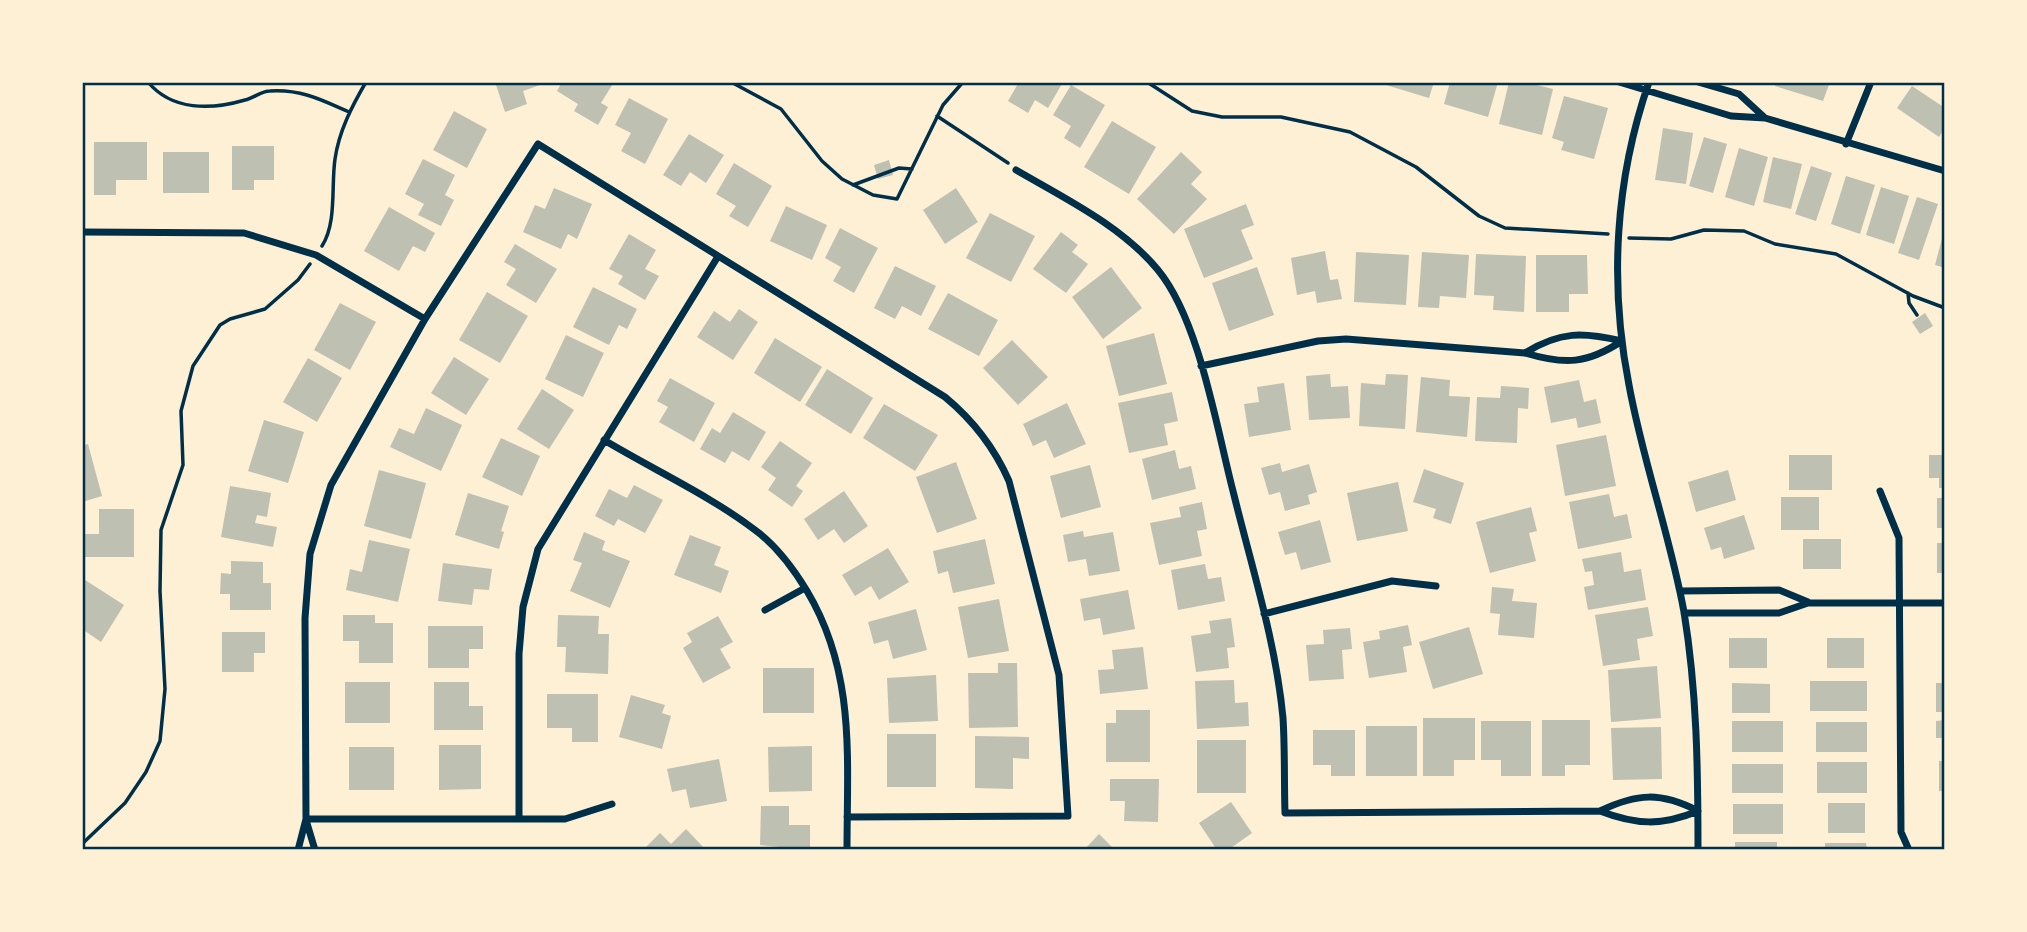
<svg xmlns="http://www.w3.org/2000/svg" width="2027" height="932" viewBox="0 0 2027 932" font-family="'Sofia Sans Condensed',sans-serif">
	<rect width="100%" height="100%" fill="#fdf0d5"/>
	<!-- building -->
	<path fill="#bec0b2" d="M495 82H539L540 85 523 91 527 104 505 112Z
		M562 82H614L601 103 608 107 598 125 574 111 578 104 557 91Z
		M1019 82H1063L1048 108 1035 100 1028 113 1008 101Z
		M1387 82H1434L1429 98 1386 85Z
		M1450 82H1498L1488 117 1444 104Z
		M1509 82H1525L1553 89 1542 135 1499 124Z
		M1776 82H1830L1823 101 1775 86Z
		M1071 85 1105 105 1080 148 1064 138 1071 126 1053 115Z
		M1912 86 1945 108V128L1939 137 1897 108Z
		M1564 96 1608 108 1594 159 1561 150 1564 142 1552 138Z
		M629 98 668 119 645 164 621 151 631 133 615 125Z
		M454 111 487 129 467 168 433 150Z
		M1112 121 1156 147 1129 194 1084 167Z
		M1663 128 1693 133 1686 184 1655 180Z
		M689 134 724 155 706 183 690 172 681 186 663 175Z
		M1704 137 1727 144 1713 193 1689 186Z
		M94 142H147V180H116V195H94Z
		M232 146H274V180H254V190H232Z
		M1739 148 1768 157 1754 206 1725 197Z
		M163 152H209V193H163Z
		M1181 152 1202 172 1191 184 1207 199 1174 234 1137 199Z
		M1773 157 1802 164 1791 209 1763 202Z
		M423 159 455 175 445 195 454 200 441 226 418 215 424 204 405 194Z
		M889 160 893 175 878 179 874 165Z
		M734 163 772 186 748 227 729 216 736 206 716 194Z
		M1811 166 1832 173 1816 221 1795 214Z
		M1846 176 1875 185 1860 234 1831 224Z
		M1881 187 1909 196 1894 244 1866 235Z
		M554 188 592 204 577 239 568 234 561 249 523 232 535 205 545 209Z
		M956 188 978 222 945 244 923 210Z
		M1917 197 1938 204 1919 260 1898 253Z
		M1246 204 1254 225 1241 230 1253 259 1204 278 1184 229Z
		M786 206 827 225 812 260 770 241Z
		M389 207 435 233 425 252 413 246 399 271 364 251Z
		M990 213 1035 236 1011 282 966 258Z
		M840 228 878 248 854 293 833 281 841 267 825 258Z
		M1944 231H1945V268L1935 265Z
		M1061 232 1078 245 1072 252 1088 264 1066 293 1033 269Z
		M629 234 656 250 645 269 659 276 645 300 618 284 623 276 609 269Z
		M515 244 557 269 536 303 506 285 516 269 504 262Z
		M1325 251 1330 280 1338 279 1342 299 1317 303 1315 291 1297 295 1291 258Z
		M1356 252 1409 255 1406 305 1354 302Z
		M1422 252 1469 255 1466 298 1440 296 1439 308 1418 307Z
		M1476 254 1526 256 1524 312 1493 310 1494 296 1474 295Z
		M1536 255H1587L1588 294H1569V312H1536Z
		M895 266 936 286 921 316 902 306 895 319 874 308Z
		M1111 267 1142 308 1103 339 1072 297Z
		M1257 267 1274 315 1229 331 1212 283Z
		M593 287 637 309 627 329 619 325 609 345 573 327Z
		M487 292 528 316 500 363 459 340Z
		M948 293 998 320 979 356 928 329Z
		M340 303 376 322 350 370 314 350Z
		M739 309 758 322 733 360 697 337 714 311 730 322Z
		M1925 313 1933 326 1920 334 1912 322Z
		M1154 333 1167 384 1119 396 1106 346Z
		M566 335 604 353 583 397 545 379Z
		M775 338 822 367 800 402 754 373Z
		M1012 340 1048 377 1018 405 983 368Z
		M454 357 489 379 466 415 431 393Z
		M308 358 342 378 317 422 283 402Z
		M827 369 873 398 851 434 805 405Z
		M1330 374 1331 387 1348 386 1350 418 1309 420 1306 376Z
		M1386 374 1408 375 1405 429 1359 426 1361 383 1385 385Z
		M1421 377 1450 380 1449 396 1470 397 1467 437 1416 432Z
		M670 378 715 403 694 442 659 422 668 407 657 401Z
		M1579 380 1584 402 1596 399 1601 423 1578 428 1576 418 1551 423 1544 387Z
		M1284 383 1291 430 1249 437 1244 404 1259 402 1257 387Z
		M1501 386 1529 388 1528 409 1518 408 1517 443 1475 441 1477 397 1500 398Z
		M542 389 574 410 549 449 517 429Z
		M1172 392 1178 421 1164 424 1168 445 1129 453 1118 403Z
		M1067 403 1086 444 1054 458 1046 440 1033 446 1023 424Z
		M884 404 938 435 915 471 863 438Z
		M426 408 462 425 441 471 390 447 399 428 414 434Z
		M733 412 766 432 749 461 732 451 725 463 700 449 712 428 720 433Z
		M264 420 304 432 288 483 248 471Z
		M1606 435 1616 486 1565 496 1556 445Z
		M501 438 540 456 522 496 482 477Z
		M780 441 812 463 796 486 803 491 792 507 768 490 776 478 761 467Z
		M88 444 102 496 82 502V446Z
		M1175 450 1179 469 1191 466 1196 489 1152 500 1142 459Z
		M1789 455H1832V490H1789Z
		M1929 455H1945V488H1939V478H1929Z
		M956 462 977 519 937 533 916 477Z
		M1280 463 1282 472 1309 464 1317 492 1308 495 1310 504 1285 511 1280 492 1269 495 1261 468Z
		M1090 465 1101 507 1061 518 1050 476Z
		M1424 469 1464 483 1451 524 1433 518 1436 509 1413 502Z
		M379 470 426 483 411 539 364 526Z
		M1728 470 1736 500 1696 512 1688 482Z
		M1398 482 1408 531 1357 541 1347 493Z
		M634 485 663 500 645 533 618 519 614 526 595 516 609 489 627 498Z
		M230 486 271 493 267 517 257 515 255 523 277 527 273 547 221 537Z
		M844 491 868 526 844 543 834 529 818 540 804 519Z
		M468 493 509 506 501 531 504 532 499 549 455 535Z
		M1609 494 1614 517 1627 514 1632 538 1578 549 1569 502Z
		M1781 497H1819V530H1781Z
		M1937 498H1945V528H1937Z
		M1202 502 1207 529 1197 531 1202 556 1159 565 1150 523 1181 517 1179 507Z
		M1531 507 1537 531 1529 533 1536 561 1490 573 1476 522Z
		M99 509H134V557H85V534H99Z
		M1744 515 1755 549 1724 559 1721 547 1711 550 1704 528Z
		M1320 520 1331 562 1301 570 1296 552 1285 555 1278 532Z
		M1083 531 1084 537 1113 532 1120 571 1089 576 1086 559 1068 562 1063 535Z
		M584 532 605 541 602 550 630 561 610 608 570 591 582 563 573 560Z
		M690 535 721 547 714 565 729 571 721 593 674 575Z
		M985 539 995 584 953 593 948 571 938 574 933 551Z
		M1803 539H1841V569H1803Z
		M369 540 410 549 398 602 346 590 350 569 362 572Z
		M1937 543H1945V573H1937Z
		M888 548 909 582 879 600 871 586 855 596 842 575Z
		M1621 552 1624 572 1641 569 1646 600 1588 610 1584 587 1594 585 1592 571 1585 572 1582 559Z
		M231 561 263 562V583H271V610H230V594H220L221 573 231 574Z
		M443 563 492 569 489 590 474 589 472 605 438 601Z
		M1205 564 1208 579 1221 577 1225 601 1178 610 1171 570Z
		M82 578 124 605 101 642 82 629Z
		M1492 587 1514 589 1512 601 1537 603 1534 638 1498 635 1500 614 1490 613Z
		M1128 590 1135 629 1103 635 1100 618 1084 621 1080 599Z
		M999 599 1009 651 968 658 958 607Z
		M1648 607 1653 636 1637 639 1640 660 1603 666 1595 615Z
		M916 609 927 650 893 659 888 640 874 644 868 622Z
		M343 615H375V623H393V663H359V641H343Z
		M558 615 599 616 598 634H609L608 674 565 672 566 647H557Z
		M718 616 733 642 720 649 731 668 703 683 683 648 692 642 687 633Z
		M1231 618 1235 647 1227 648 1229 668 1196 672 1191 636 1211 633 1209 621Z
		M1408 625 1412 645 1403 647 1407 672 1369 678 1363 642 1380 639 1379 631Z
		M428 626H483V649H469V668H428Z
		M1469 627 1483 674 1433 689 1419 642Z
		M1350 628 1352 649 1342 650 1344 679 1309 681 1306 645 1324 644 1323 630Z
		M222 632H265V653H254V672H222Z
		M1729 638H1767V668H1729Z
		M1827 638H1864V668H1827Z
		M1143 647 1148 689 1100 694 1098 670 1114 669 1112 650Z
		M998 663H1017L1018 727 969 728 968 673H998Z
		M1657 666 1661 718 1611 722 1608 670Z
		M763 668H814V713H763Z
		M936 675 938 721 889 723 887 678Z
		M1234 680 1235 703 1248 702 1249 726 1197 729 1195 681Z
		M1810 681H1867V711H1810Z
		M345 682H390V723H345Z
		M434 682H469V706H483V730H434Z
		M1732 683 1770 684V713H1732Z
		M1936 683H1945V712H1936Z
		M547 694H598V742H572V728H547Z
		M631 695 665 705 662 713 671 716 662 749 619 737Z
		M1116 710H1150V762H1106V723H1116Z
		M1423 718H1475V760H1454V776H1423Z
		M1542 720H1590V765H1565V776H1542Z
		M1945 720V738H1936V721Z
		M1481 721H1531V776H1501V760H1481Z
		M1732 721H1783V752H1732Z
		M1816 722H1867V752H1816Z
		M1366 726H1417V776H1366Z
		M1661 727 1662 779 1613 780 1611 728Z
		M1313 730H1355V776H1331V765H1313Z
		M887 734H936V787H887Z
		M975 736 1029 737V759L1013 758V789L975 788Z
		M1197 740H1246V793H1197Z
		M439 745H481V789L439 790Z
		M812 746V791L769 792 768 747Z
		M349 747H394V790H349Z
		M719 759 727 801 690 808 686 789 672 792 667 769Z
		M1939 761H1945V791H1939Z
		M1817 762H1867V793H1817Z
		M1732 764H1783V793H1732Z
		M1110 779H1159L1158 822 1124 821 1125 801H1110Z
		M1231 802 1252 833 1228 850H1217L1199 823Z
		M1828 803H1865V833H1828Z
		M1733 804H1783V834H1733Z
		M761 806H789V825H810V850L760 845Z
		M686 829 706 850H643L660 833 671 844Z
		M1099 834 1115 850H1084Z
		M1735 842H1777V850H1735Z
		M1825 843H1866L1867 850H1825Z
		M1379 847H1431V850H1379Z
		M1497 847H1549V850H1497Z"/>
	<g fill="none" stroke-linecap="round" stroke-linejoin="round">
		<!-- path -->
		<path stroke="#003049" stroke-width="3.5" d="M148 82C172 111 211 110 245 100 254 98 261 91 270 91 301 89 322 100 349 112
			M731 82 781 109 822 161 842 179 873 195 897 199 943 105 963 82
			M1147 82 1192 111 1222 117H1281L1350 132 1416 167 1479 216 1505 228 1608 234
			M937 116 1008 163
			M853 185 899 168 912 169
			M1629 238 1671 239 1704 230 1744 231 1775 244 1836 254 1913 296 1945 308
			M322 246C337 223 331 186 335 159 339 131 352 106 366 82
			M1908 293 1909 303 1917 315
			M82 844 125 803 146 772 160 741 165 689 160 591 161 530 183 465 181 411 193 366 220 325 230 319 265 309 298 280 310 264"/>
		<!-- minor -->
		<path stroke="#003049" stroke-width="7" d="M1619 82 1731 116 1765 118 1945 171
			M1649 82C1615 180 1609 284 1629 385 1643 462 1670 535 1684 612 1697 691 1698 770 1698 850
			M1698 82 1739 94 1764 117
			M1846 144 1871 82
			M1016 170C1064 198 1122 226 1158 270 1200 321 1217 431 1234 495 1252 568 1276 643 1283 718 1285 749 1284 781 1285 813L1600 811C1636 825 1662 826 1698 811
			M82 232 244 233 316 255 425 319
			M1525 353C1560 331 1583 332 1622 341
			M1201 366 1318 341 1346 339 1525 353C1565 365 1587 364 1622 341
			M604 440C654 470 709 495 755 530 777 546 793 568 807 591 856 673 847 758 847 850
			M1880 491 1899 538 1901 832 1909 850
			M1680 591 1779 590 1808 602
			M765 610 805 588
			M1684 613H1779L1808 603H1945
			M1264 614 1392 581 1436 586
			M1600 811C1637 793 1661 792 1698 811
			M306 819H565L612 804
			M519 819V654L523 607 538 549 717 258
			M306 820 315 850
			M298 850 306 819 305 618 310 554 331 485 425 319 538 144 945 397C974 421 994 447 1009 481L1059 675 1068 816 847 817"/>
	</g>
	<!-- border -->
	<rect width="2027" height="932" fill="none" stroke="#fdf0d5" stroke-width="168"/>
	<rect x="84" y="84" width="1859" height="764" fill="none" stroke="#003049" stroke-width="2.5"/>
</svg>
